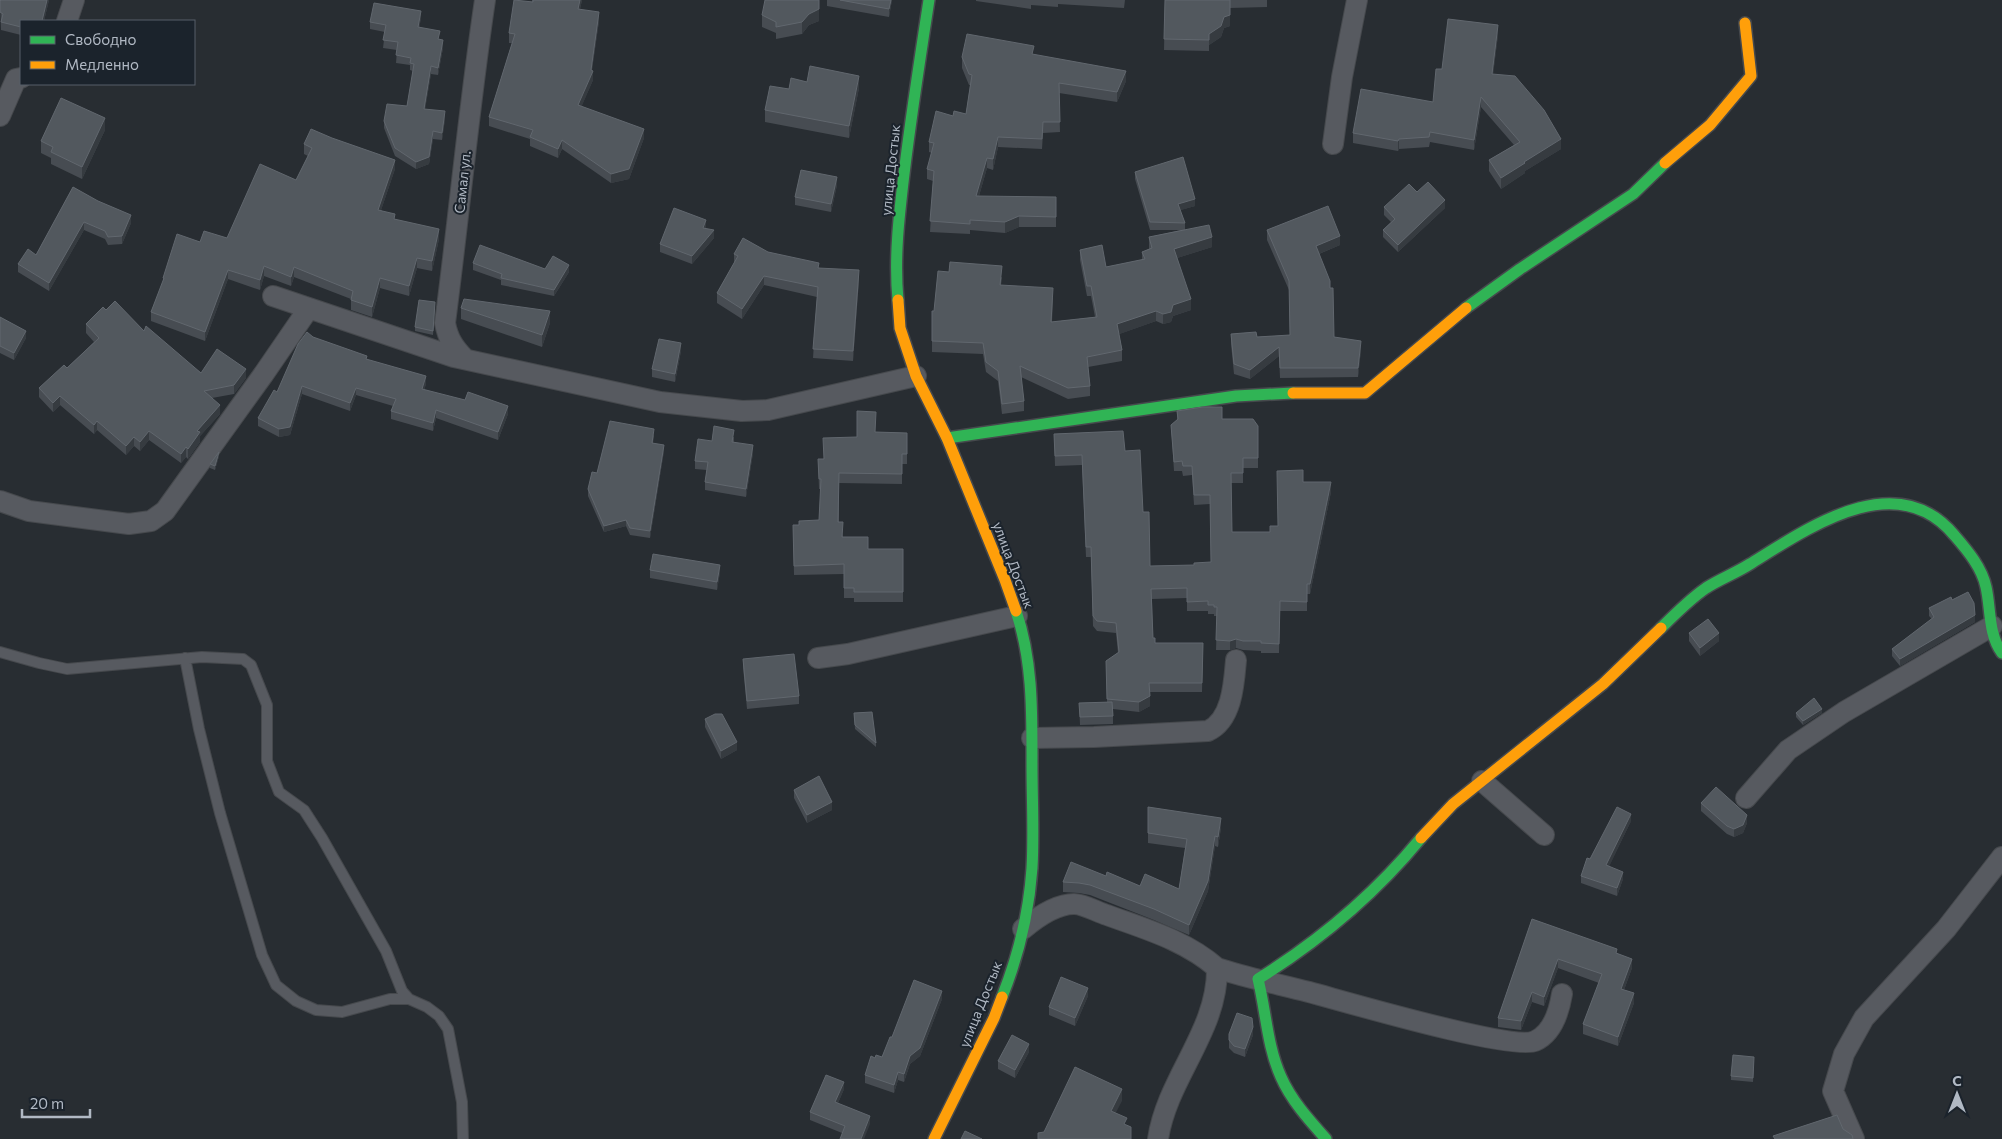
<svg xmlns="http://www.w3.org/2000/svg" width="2002" height="1139" viewBox="0 0 2002 1139" font-family="Commissioner,sans-serif">
	<rect width="100%" height="100%" fill="#282d32"/>
	<g fill="none" stroke-linecap="round" stroke-linejoin="round">
		<defs>
			<path id="lane" d="M0 652 39 663 67 669 202 657 243 659 251 665 267 705V761L279 792 304 810 322 838 386 951 402 991 409 999 427 1007 439 1016 448 1029 462 1102 463 1139
				M185 658 199 729 220 813 262 955 276 985 296 1001 316 1010 342 1012 390 999H409"/>
			<path id="street" d="M67 21 74 0
				M0 116 16 79 21 78
				M1333 144 1342 77 1357 0
				M273 296 454 357 660 402 742 411 768 410 916 376
				M465 359C454 348 448 339 445 323 459 216 469 107 485 0
				M0 501 29 511 129 524 151 521 165 511 263 375 309 308
				M818 658 848 654 1017 616
				M1032 738 1094 737 1208 731C1232 720 1234 684 1236 660
				M1482 781 1544 835
				M1746 798 1788 750 1844 712 1992 626
				M1023 929C1035 919 1056 904 1074 904 1084 904 1097 912 1107 915 1145 929 1185 940 1217 968 1218 1031 1167 1078 1158 1139
				M1217 968C1247 978 1278 984 1309 992 1343 1001 1512 1051 1535 1041 1553 1033 1559 1012 1562 994
				M1854 1139 1833 1091 1844 1054 1864 1018 1946 929 2002 857"/>
			<path id="fast" d="M898 300C894 258 899 216 904 174 911 116 920 58 929 0
				M1466 308 1520 269 1633 194 1665 163
				M947 438 1236 396 1293 393
				M1661 628C1675 614 1690 599 1706 588 1720 579 1736 573 1750 564 1808 528 1897 465 1955 536 1968 551 1982 568 1986 587 1991 609 1988 634 2002 653
				M1002 997C1018 957 1029 912 1032 868 1034 834 1032 799 1032 765 1032 714 1033 661 1016 611
				M1326 1139C1309 1120 1291 1100 1281 1077 1267 1046 1266 1011 1258 979 1319 941 1375 894 1421 838"/>
			<path id="slow" d="M1665 163 1710 125 1751 76 1745 23
				M898 300 900 328 916 376 947 438 1005 580 1016 611
				M1293 393H1365L1466 308
				M1421 838 1453 804 1603 684 1661 628
				M934 1139 994 1018 1002 997"/>
		</defs>
		<!-- lane casing -->
		<use href="#lane" stroke="#46494d" stroke-width="12"/>
		<!-- street casing -->
		<use href="#street" stroke="#46494d" stroke-width="22"/>
		<!-- fast casing -->
		<use href="#fast" stroke="#46494d" stroke-width="14"/>
		<!-- slow casing -->
		<use href="#slow" stroke="#46494d" stroke-width="14"/>
		<!-- lane -->
		<use href="#lane" stroke="#575a60" stroke-width="10"/>
		<!-- street -->
		<use href="#street" stroke="#575a60" stroke-width="20"/>
		<!-- fast -->
		<use href="#fast" stroke="#30b455" stroke-width="11"/>
		<!-- slow -->
		<use href="#slow" stroke="#ff9f0a" stroke-width="11"/>
	</g>
	<!-- wall -->
	<path fill="#474c52" d="M1 0H49L44 21H21V35L1 30 0 1Z
		M532 0H582L580 9 599 21 592 70 593 80 581 107 644 138 629 179 611 183 562 149 558 158 530 146V139L489 126V117L512 43H509V33L532 2Z
		M827 0H892L889 17 827 6Z
		M976 0H1125L1124 8 1058 4V7L1031 5V9L976 1Z
		M1165 0H1267V7L1230 8V26L1224 28 1221 37 1209 45V51L1164 50Z
		M762 15 819 21 809 25 802 34 776 39V33L762 27Z
		M421 18 419 28 440 40 443 48 438 75 431 74 425 109 445 119 442 140 433 139 429 164 416 169 395 156 384 128V121L407 106 413 71 410 70V65L396 63 397 50 383 48 385 32 370 29V22Z
		M1498 35 1493 74 1561 149 1525 171V173L1501 189 1489 171V160L1514 145 1481 107 1474 150 1430 142 1429 147 1399 149 1398 151 1353 143V133L1433 102 1442 69Z
		M1034 55 1126 81 1117 102 1059 93 1060 132 1043 133 1042 149 998 147 993 170 987 168 979 196 1056 207V227H1019L1005 233 970 230V234L930 232 933 181 927 179V169L932 153 929 152V142L953 116 966 114 970 85H969L962 68V57Z
		M807 82 859 88 849 138 765 122V110L789 89Z
		M105 130 82 179 51 164V158L41 153V141Z
		M304 144 395 169 381 210 395 219 439 239 432 271 417 268 409 296 380 288 372 317 351 310V299L294 277 291 286 264 276 260 290 228 279 205 341 151 321V312L163 282V278L200 242 227 238 296 180 308 156 304 154Z
		M1135 172 1195 206 1180 210 1185 223V230L1212 247 1177 258 1191 310 1173 316 1171 322 1163 324 1156 321 1119 334 1122 350V361L1088 367 1090 386V396L1068 399 1021 377 1024 401V411L1002 414 998 381 986 372 983 354 932 352V311H934L1002 277 1001 285 1053 298 1052 322 1095 317 1091 296H1087L1080 260V250L1106 267 1142 260V252L1149 249V237L1181 230H1150L1135 179Z
		M837 185 831 212 795 205V197Z
		M73 187 131 223 122 244 108 245 105 239 84 230 49 291 18 272V264L36 255Z
		M1417 192 1445 208 1398 252 1383 237V230L1391 222 1384 215V207Z
		M1267 230 1340 245 1319 254 1334 337 1361 350 1358 377 1280 378 1279 356 1250 379 1234 374 1231 344V334L1257 337 1290 335 1289 290 1267 240Z
		M714 238 692 264 660 252V244Z
		M768 252 859 280 853 361 813 358 817 297 764 285 742 319 717 303V293L734 263V254Z
		M473 263 545 269 569 272 554 296 501 285V280L473 270Z
		M435 306 433 335 415 331V327Z
		M461 308 550 323 542 347 461 319Z
		M106 310 144 331 201 373 246 378 234 394 212 398 220 414 200 436V442L188 459 186 457 181 463 149 440 140 451 134 446 126 455 97 430 94 434 60 405 53 412 39 397V388L67 368 94 342 86 333V324Z
		M0 317 26 338 14 360 0 353Z
		M313 337 426 384 424 390 508 414 498 440 436 418 433 431 391 419V411L393 406 356 395 350 411 302 394 290 435 279 437 258 426V418L277 392Z
		M681 351 675 382 652 377V369Z
		M1177 411 1258 426V468H1243V483H1231L1232 532H1270L1278 526 1303 482 1331 492 1310 594H1307V611H1280L1279 653H1261V651L1243 650 1236 648 1230 650H1216L1217 616H1214V614H1208V611H1187V598L1152 599 1153 638 1155 643H1203L1202 692H1150V706L1139 712 1113 709V724L1080 725 1079 703 1107 702 1106 661 1118 653 1116 633 1097 631 1093 626 1091 557H1086L1082 465 1055 466 1054 434 1125 451 1143 512 1150 566 1194 565 1211 562 1210 504 1194 505 1192 475 1183 476 1182 471H1174L1171 425 1177 420Z
		M875 432 907 433V464H902V484L839 483V522L843 537 868 549H903V602H854V598H844V574L794 575 793 525H799L819 520 821 489H819L818 459H823L857 437Z
		M654 435 653 443 664 451 650 538 630 535 626 526 604 532 588 496V489L597 473Z
		M734 437V442L753 453 746 497 705 490V482L707 470 695 469V461L712 441Z
		M219 456 215 470 210 468V464Z
		M650 570 720 572 717 590 650 578Z
		M1952 600 1975 622 1900 666 1892 656V649L1932 619 1929 616V608Z
		M1689 633 1719 641 1700 656 1689 641Z
		M743 659 799 696V704L747 709 743 667Z
		M854 713 876 743V747L855 729Z
		M1796 713H1822L1803 725 1796 717Z
		M705 719 737 750 721 759 705 727Z
		M794 790 832 810 807 823 794 798Z
		M1701 803 1747 823 1743 833 1734 837 1727 834 1701 811Z
		M1148 807 1221 828 1218 847 1215 846 1208 891 1189 935 1154 920 1090 895 1079 893 1063 892V882L1106 876 1140 886 1179 889 1185 848 1148 843Z
		M1631 821 1609 866 1623 879 1617 896 1581 883V876L1590 859Z
		M1532 919 1617 953 1632 968 1624 990 1634 1003 1618 1046 1583 1034V1024L1599 983 1558 968 1544 1006 1532 1002 1521 1030 1498 1027V1018Z
		M1088 996 1075 1026 1049 1015V1007Z
		M942 999 920 1056 910 1064 904 1082 898 1080 894 1093 865 1083V1075L875 1058 882 1057 892 1037Z
		M1229 1034 1253 1035 1245 1057 1234 1053 1229 1048Z
		M1029 1052 1015 1078 998 1069V1061Z
		M1754 1061 1753 1082 1731 1080V1076Z
		M844 1089 838 1103 870 1124 842 1133 810 1120V1112Z"/>
	<!-- shaded-wall -->
	<path fill="#363b40" d="M47 0H49L44 21H42Z
		M580 0H582L578 18V9Z
		M891 0H892L889 17V9Z
		M819 9V21L809 25 802 34V22L809 14Z
		M421 11V18L418 35V27Z
		M599 12V21L591 75 593 71V80L578 115V105L591 70Z
		M1230 15V26L1224 28 1221 37 1209 45V34L1224 17Z
		M1498 25V35L1492 84V74Z
		M443 40V48L438 75V68Z
		M431 66V74L424 116V109Z
		M1126 71V81L1117 102V92Z
		M859 76V88L849 138V126Z
		M1481 97V107L1474 150V140Z
		M445 111V119L442 140V133Z
		M105 118V130L82 179V167Z
		M644 129V138L629 179 611 183V174Z
		M433 131V139L429 164 416 169V162Z
		M998 137V147L993 170V159Z
		M1399 139V149L1398 151V141Z
		M1561 139V149L1525 171V173L1501 189V178L1524 162Z
		M562 140V149L558 158V149Z
		M987 158V168L976 206V196Z
		M395 160V169L378 219V210Z
		M837 177V185L831 212V204Z
		M1195 199V206L1178 211V204Z
		M1445 200V208L1398 252V245Z
		M131 215V223L122 244V236Z
		M1019 216V227L1005 233V222Z
		M706 220V228L703 236V228Z
		M84 222V230L49 291V283Z
		M439 229V239L432 271V261Z
		M714 230V238L692 264V256Z
		M1340 236V245L1316 255V246Z
		M1212 237V247L1174 259V249Z
		M417 258V268L409 296V286Z
		M569 265V272L554 296V290Z
		M264 266V276L260 290V280Z
		M294 267V277L291 286V277Z
		M228 270V279L205 341V332Z
		M859 270V280L853 361V351Z
		M764 276V285L742 319V309Z
		M380 278V288L372 317V307Z
		M1191 299V310L1173 316 1171 322 1163 324V314L1173 305Z
		M550 311V323L542 347V335Z
		M1156 311V321L1117 335V324Z
		M26 331V338L14 360V353Z
		M1361 341V350L1358 377V368Z
		M681 343V351L675 382V374Z
		M1279 347V356L1250 379V370Z
		M246 369V378L234 394V385Z
		M426 376V384L422 397V389Z
		M302 386V394L290 435 279 437V429Z
		M356 388V395L350 411V403Z
		M60 396V405L53 412V403Z
		M220 405V414L200 436V442L188 459V449L197 431Z
		M508 406V414L498 440V432Z
		M436 410V418L433 431V423Z
		M97 421V430L94 434V425Z
		M149 431V440L140 451V442Z
		M134 437V446L126 455V446Z
		M664 445V451L650 538V531Z
		M753 445V453L746 497V489Z
		M186 447V457L181 463V454Z
		M219 452V456L215 470V466Z
		M1331 482V492L1310 594V584Z
		M626 520V526L604 532V526Z
		M720 565V572L717 590V582Z
		M1975 615V622L1900 666V659Z
		M1719 633V641L1700 656V648Z
		M1236 639V648L1230 650V641Z
		M1150 696V706L1139 712V702Z
		M1822 709V713L1803 725V721Z
		M737 742V750L721 759V751Z
		M832 802V810L807 823V815Z
		M1631 814V821L1606 873V865Z
		M1747 815V823L1743 833 1734 837V829Z
		M1221 818V828L1218 847V837Z
		M1215 836V846L1208 891 1189 935V925Z
		M1623 872V879L1617 896V888Z
		M1558 959V968L1544 1006V997Z
		M1632 959V968L1621 998V989Z
		M1088 988V996L1075 1026V1018Z
		M942 991V999L920 1056 910 1064 904 1082V1074L910 1056Z
		M1532 992V1002L1521 1030V1021Z
		M1634 993V1003L1618 1046V1037Z
		M1253 1027V1035L1245 1057V1049Z
		M1029 1044V1052L1015 1078V1070Z
		M898 1072V1080L894 1093V1085Z
		M844 1082V1089L835 1110V1102Z
		M1122 1089V1101L1111 1122V1111Z
		M870 1116V1124L864 1139H861Z"/>
	<!-- building -->
	<path fill="#52585e" stroke="#61676e" d="M1 0H47L42 21H21V27L1 22 3 14 0 12V1Z
		M514 0 533 2V0H580L578 9 599 12 591 70 593 71 578 105 644 129 629 169 611 174 562 140 558 149 530 137 533 130 489 117 515 34 509 33Z
		M765 0H819V9L809 14 802 22 776 27V22L762 15Z
		M840 0H891L889 9Z
		M1165 0H1230V15L1224 17 1221 26 1209 34V40L1164 39Z
		M374 3 421 11 418 27 440 31 438 39 443 40 438 68 431 66 424 109 445 111 442 133 433 131 429 157 416 162 395 148 384 121 387 104 407 106 414 64 410 63 411 58 396 55 398 42 383 40 386 25 370 22Z
		M1448 19 1498 25 1492 74 1515 76 1544 110 1561 139 1524 162 1525 163 1501 178 1489 160 1520 142 1481 97 1474 140 1430 132 1429 137 1399 139 1398 141 1353 133 1361 89 1433 102 1436 69H1442Z
		M967 34 1034 46 1032 54 1126 71 1117 92 1059 83 1060 122H1043L1042 139 998 137 993 159 987 158 976 196 1056 197V217L1019 216 1005 222 970 220V224L930 221 934 171 927 169 934 143 929 142 936 111 953 116 954 111 966 114 972 75 969 74 962 57Z
		M810 66 859 76 849 126 765 110 770 86 789 89 791 78 807 82Z
		M61 98 105 118 82 167 51 152 53 147 41 141Z
		M311 129 332 138 395 160 378 210 395 214 394 219 439 229 432 261 417 258 409 286 380 278 372 307 351 300 353 291 294 267 291 277 264 266 260 280 228 270 205 332 151 312 164 278H163L177 234 200 242 204 231 227 238 260 164 296 180 312 148 304 144Z
		M1183 157 1195 199 1178 204 1185 223 1150 222 1135 172Z
		M801 170 837 177 831 204 795 197Z
		M1428 182 1445 200 1398 245 1383 230 1395 219 1384 207 1409 184 1417 192Z
		M73 187 98 201 131 215 122 236 108 237 105 231 84 222 49 283 18 264 28 249 36 255Z
		M1328 206 1340 236 1316 246 1330 281V288H1333L1334 337 1361 341 1358 368H1280L1279 347 1250 370 1234 364 1231 334 1256 332 1257 337 1290 335 1289 281 1267 230Z
		M674 208 706 220 703 228 714 230 692 256 660 244Z
		M1209 225 1212 237 1174 249 1191 299 1173 305 1171 312 1163 314 1156 311 1117 324 1122 350 1087 357 1090 386 1068 388 1020 366 1024 401 1002 404 998 371 986 362 983 343 932 341V311H934L938 271 949 272 950 262 1002 266 1000 285 1053 288 1051 322 1097 317 1091 286H1087L1080 250 1102 245 1106 267 1145 259 1142 252 1152 248 1149 237Z
		M743 238 768 252 819 263 818 268 859 270 853 351 813 349 818 287 764 276 742 309 717 293 738 256 734 254Z
		M480 245 545 269 553 256 569 265 554 290 501 278 502 274 473 263Z
		M464 299 550 311 542 335 461 308Z
		M419 300 435 302 433 331 415 327Z
		M115 301 144 331 146 326 201 373 217 349 246 369 234 385 204 391 220 405 197 431 200 432 188 449 186 447 181 454 149 431 140 442 134 437 126 446 97 421 94 425 60 396 53 403 39 388 64 365 67 368 99 338 86 324 103 307 106 310Z
		M0 317 26 331 14 353 0 346Z
		M307 332 313 337 367 356 366 359 426 376 422 389 465 400 468 392 508 406 498 432 436 410 433 423 391 411 396 399 356 388 350 403 302 386 290 427 279 429 258 418 274 390 277 392 298 344Z
		M659 339 681 343 675 374 652 369Z
		M1203 407H1222V419H1253L1258 426V458H1243V473H1231L1232 532H1270V526H1278L1277 471 1303 470V482H1331L1310 584H1307V602L1280 601 1279 644 1261 643V641H1243L1236 639 1230 641 1216 640 1217 607H1214V605H1208V601L1187 602V588L1151 589 1153 638H1155V643H1203L1202 683H1149L1150 696 1139 702 1107 699 1106 661 1119 652 1116 623 1097 621 1093 616 1091 547H1086L1082 455 1055 456 1054 434 1123 431 1125 451 1140 450 1143 512H1149L1150 566 1194 565V563L1211 562 1210 495H1194L1192 466H1183L1182 461 1174 462 1171 425 1178 419 1177 411Z
		M857 411 876 412 875 432 907 433V454H902V474L839 473 838 522H843L842 537H868V549H903V592H854V588H844V564L794 566 793 525H799V521L819 520 821 479H819L818 459H824L823 438 857 437Z
		M610 421 654 429 652 443 664 445 650 531 630 528 626 520 604 526 588 489 592 472 597 473Z
		M714 426 734 430 732 442 753 445 746 489 705 482 708 462 695 461 698 439 712 441Z
		M219 452 215 466 210 464Z
		M653 554 720 565 717 582 650 570Z
		M1968 592 1974 603 1975 615 1900 659 1892 649 1934 617 1929 608 1951 597 1952 600Z
		M1708 619 1719 633 1700 648 1689 633Z
		M794 654 799 696 747 701 743 659Z
		M1814 698 1822 709 1803 721 1796 713Z
		M1112 702 1113 716 1080 717 1079 703Z
		M872 712 876 743 855 725 854 713Z
		M715 714H722L737 742 721 751 705 719Z
		M819 776 832 802 807 815 794 790Z
		M1716 787 1747 815 1743 825 1734 829 1727 826 1701 803Z
		M1148 807 1221 818 1218 837 1215 836 1208 881 1189 925 1154 909 1090 885 1079 883 1063 882 1071 862 1106 876 1107 872 1140 886 1145 874 1179 889 1187 839 1148 833Z
		M1617 807 1631 814 1606 865 1623 872 1617 888 1581 876 1587 858 1590 859Z
		M1532 919 1617 949 1616 953 1632 959 1621 989 1634 993 1618 1037 1583 1024 1602 974 1558 959 1544 997 1532 992 1521 1021 1498 1018Z
		M1061 977 1088 988 1075 1018 1049 1007Z
		M914 980 942 991 920 1048 910 1056 904 1074 898 1072 894 1085 865 1075 871 1056 875 1058 876 1055 882 1057 890 1037H892Z
		M1237 1013 1252 1018 1253 1027 1245 1049 1234 1046 1229 1040V1034Z
		M1012 1035 1029 1044 1015 1070 998 1061Z
		M1733 1055 1754 1057 1753 1078 1731 1076Z
		M1075 1067 1122 1089 1111 1111 1127 1118 1124 1124 1131 1127V1139H1038V1133L1044 1132Z
		M826 1075 844 1082 835 1102 870 1116 861 1139H840L845 1126 810 1112Z
		M1837 1115 1843 1129 1852 1135 1853 1139H1775L1773 1136Z
		M965 1131 982 1139H961Z"/>
	<g text-anchor="middle" dominant-baseline="central" stroke-width="4" stroke-linejoin="round" paint-order="stroke">
		<!-- street labels -->
		<g font-size="14" fill="#b1b9c4" stroke="#1b232c">
			<text transform="translate(890 170) rotate(-84)">улица Достык</text>
			<text transform="translate(462 182) rotate(-84)">Самал ул.</text>
			<text transform="translate(1014 565) rotate(69)">улица Достык</text>
			<text transform="translate(980 1004) rotate(-68)">улица Достык</text>
		</g>
	</g>
	<!-- legend -->
	<rect x="20" y="20" width="175" height="65" fill="#1b232c" stroke="#575f69"/>
	<rect x="30" y="36" width="25" height="8" fill="#30b455" stroke="#575f69"/>
	<text x="65" y="45" font-size="15" fill="#b1b9c4">Свободно</text>
	<rect x="30" y="61" width="25" height="8" fill="#ff9f0a" stroke="#575f69"/>
	<text x="65" y="70" font-size="15" fill="#b1b9c4">Медленно</text>
	<!-- north arrow -->
	<g transform="translate(1957 1094)" stroke="#1b232c" stroke-width="4" paint-order="stroke">
	<path d="M0-4L9 19L0 12L-9 19Z" fill="#b1b9c4"/>
	<text y="-8" font-size="14" font-weight="bold" text-anchor="middle" fill="#b1b9c4">С</text>
	</g>
	<!-- scale -->
	<path d="M22 1109v8h68v-8" fill="none" stroke="#b1b9c4" stroke-width="2.5"/>
	<text x="30" y="1109" font-size="15" fill="#b1b9c4" stroke="#1b232c" stroke-width="4" paint-order="stroke">20 m</text>
</svg>
